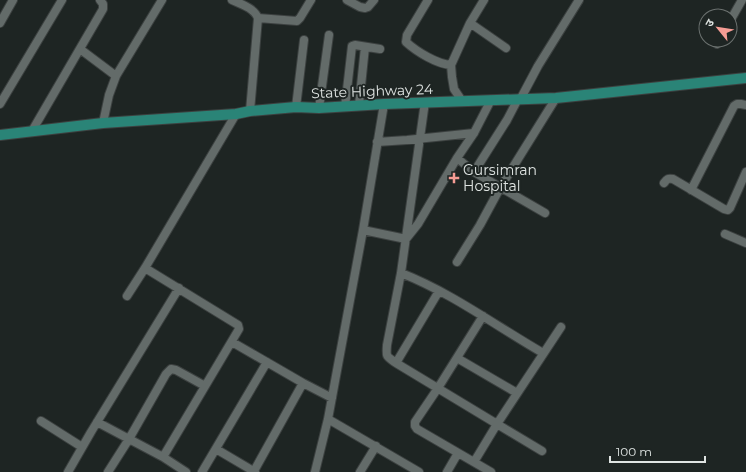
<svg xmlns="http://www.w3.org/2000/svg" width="746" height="472" viewBox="0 0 746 472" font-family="Montserrat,'Noto Sans Devanagari',sans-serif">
	<rect width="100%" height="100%" fill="#1e2523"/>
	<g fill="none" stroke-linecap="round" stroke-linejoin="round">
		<defs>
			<path id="minor" d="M232 0C241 4 254 8 258 18L250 111
				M347 0 360 7 365 8 368 7 374 0
				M428 0 407 35 406 42C417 52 437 64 451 65
				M258 18 297 21 300 18 311 0
				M730 21 742 0
				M0 23 13 0
				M470 23 506 48
				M717 44 719 40
				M80 49 116 76
				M521 98 538 66 579 0
				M462 101 454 89 452 77 451 65 470 23 484 0
				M425 102 401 273 387 345C386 357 386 356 396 363L497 424 561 327
				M0 104 62 0
				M359 105 365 47
				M296 107 304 40
				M345 107 352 46 355 45 380 49
				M319 108 329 35
				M103 123 109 95 116 76 162 0
				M32 131 103 9V4L100 0
				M377 142 407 140 474 133
				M457 158 474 172 545 213
				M474 172 507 120 518 99
				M664 183C667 179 668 178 673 179L724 209 728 210 730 208 746 172
				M691 190 734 106 737 104H741L746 105
				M363 230 406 239 418 224 457 158 474 133 491 100
				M725 234 746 243
				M457 262 480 225 500 188 556 98
				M145 268 238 325 239 329 163 457 186 472
				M401 273C452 293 496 326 543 353
				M127 296 145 268 236 114
				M483 316 438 388 415 422V426L417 429 491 472
				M232 342 303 383 332 398
				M457 358 517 393
				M396 363 439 291
				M328 419 419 472
				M41 421 82 447
				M97 422 129 439 108 472
				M216 449 255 472
				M163 457 129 439 166 374 171 369 176 370 205 386
				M474 462 497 424 542 451
				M254 471 303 383
				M68 472 91 432 179 288
				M202 472 267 362
				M315 472 328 419 363 230 384 104
				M360 472 376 446
				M447 472 458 453"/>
			<path id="major" d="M0 135 103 123 236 114 250 111 296 107 319 108 384 104 556 98 746 78"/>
		</defs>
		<!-- minor casing -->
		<use href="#minor" stroke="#3c4140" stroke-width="10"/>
		<!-- major casing -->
		<use href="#major" stroke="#3c4140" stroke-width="12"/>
		<!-- minor -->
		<use href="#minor" stroke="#636b69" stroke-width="8"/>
		<!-- major -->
		<use href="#major" stroke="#2a8477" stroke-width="10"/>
	</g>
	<!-- markers -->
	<path fill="#f59c94" stroke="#1e2523" stroke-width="1.5" d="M452 172h4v4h4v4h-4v4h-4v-4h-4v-4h4z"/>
	<g text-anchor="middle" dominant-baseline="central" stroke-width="4" stroke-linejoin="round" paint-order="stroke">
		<!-- street labels -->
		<g font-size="14" fill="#dfe4e2" stroke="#1e2523">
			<text transform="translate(372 91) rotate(-2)">State Highway 24</text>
		</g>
		<!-- poi labels -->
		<g font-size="14" fill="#dfe4e2" stroke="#1e2523" text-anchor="start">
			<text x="463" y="170">Gursimran<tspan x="463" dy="16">Hospital</tspan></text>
		</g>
	</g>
	<!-- north arrow -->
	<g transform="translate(718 28) rotate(300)"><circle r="19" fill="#1e2523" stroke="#6b716f"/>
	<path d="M0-3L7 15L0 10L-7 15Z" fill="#f59c94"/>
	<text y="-6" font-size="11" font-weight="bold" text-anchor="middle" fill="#dfe4e2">उ</text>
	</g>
	<!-- scale -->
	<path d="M610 456v6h95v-6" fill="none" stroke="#dfe4e2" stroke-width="2"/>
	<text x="616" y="456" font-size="12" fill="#dfe4e2" stroke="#1e2523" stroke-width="3" paint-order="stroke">100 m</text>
</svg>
